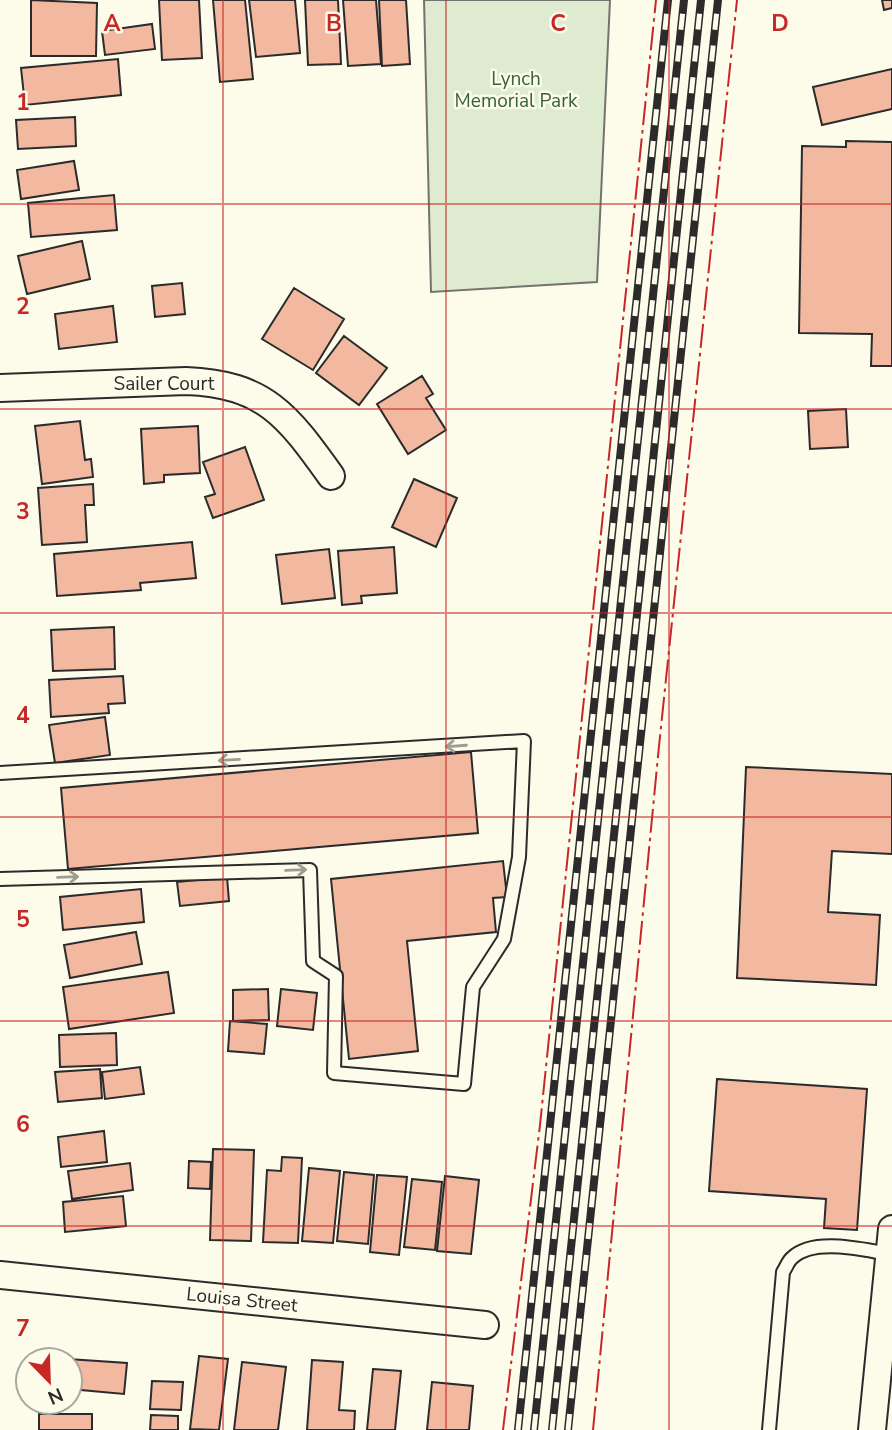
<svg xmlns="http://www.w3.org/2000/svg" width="892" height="1430" viewBox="0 0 892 1430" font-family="'Nunito Sans',sans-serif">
	<rect width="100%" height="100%" fill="#fdfbea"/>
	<!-- green -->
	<path fill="#deebd1" stroke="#74746e" stroke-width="2" d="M424 0H610L597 282 431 292Z"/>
	<!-- building -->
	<path fill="#f2b8a0" stroke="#2b2b2b" stroke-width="2" d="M31 0 97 3 96 56H31Z
		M159 0H199L202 58 162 60Z
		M213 0H245L253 79 220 82Z
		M249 0H295L300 53 256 57Z
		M305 0H338L341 64 308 65Z
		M343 0H376L381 64 348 66Z
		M379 0H406L410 64 382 66Z
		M882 0H892V8L884 10Z
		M152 24 155 49 105 55 102 31Z
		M118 59 121 95 25 105 21 68Z
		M892 69V109L822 125 813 87Z
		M75 117 76 146 18 149 16 120Z
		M846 141 892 142V366H871L872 334 799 333 802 146 846 147Z
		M74 161 79 190 21 199 17 170Z
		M114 195 117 230 31 237 28 203Z
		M82 241 90 279 27 294 18 256Z
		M182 283 185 314 155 317 152 286Z
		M294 288 344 319 313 370 262 339Z
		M113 306 117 342 59 349 55 314Z
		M344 336 387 368 359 405 316 373Z
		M422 376 433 394 426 398 446 430 408 454 377 404Z
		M846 409 848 447 810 449 808 411Z
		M80 421 85 460 91 459 93 477 42 484 35 426Z
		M198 426 200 473 164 475V482L144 484 141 429Z
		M245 447 264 500 213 518 205 497 215 494 203 462Z
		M414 479 457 498 436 547 392 527Z
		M93 484 94 505H85L87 542 42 545 38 488Z
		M192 542 196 578 140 583 141 590 57 596 54 554Z
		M394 547 397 593 361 596 362 603 342 605 338 551Z
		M329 549 335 598 282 604 276 555Z
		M114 627 115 669 53 671 51 630Z
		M123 676 125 703 108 704 109 713 51 717 49 680Z
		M105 717 110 755 55 763 49 725Z
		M471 752 478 833 68 869 61 788Z
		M746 767 892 774V854L832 851 828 912 880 915 876 985 737 978Z
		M503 861 507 897 493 898 496 932 407 941 418 1051 349 1059 331 879Z
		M227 877 229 901 180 906 177 882Z
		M141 889 144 922 63 930 60 897Z
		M136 932 142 964 70 978 64 945Z
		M168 972 174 1013 69 1029 63 987Z
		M268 989 269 1020 233 1021V990Z
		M281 989 317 993 313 1030 277 1026Z
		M230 1021 267 1024 264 1054 228 1051Z
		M116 1033 117 1065 60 1067 59 1035Z
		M140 1067 144 1094 105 1099 102 1072Z
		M100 1069 102 1098 58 1102 55 1072Z
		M717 1079 867 1089 857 1230 824 1228 826 1199 709 1191Z
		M104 1131 107 1162 61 1167 58 1137Z
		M213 1149 254 1150 251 1241 210 1240Z
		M282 1157 302 1158 298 1243 263 1242 267 1170 281 1171Z
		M189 1161 211 1162 210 1189 188 1188Z
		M130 1163 133 1190 72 1199 68 1171Z
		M309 1168 340 1171 333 1243 302 1241Z
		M344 1172 374 1175 368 1244 337 1241Z
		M377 1175 407 1177 399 1255 370 1252Z
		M445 1176 479 1180 471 1254 437 1251Z
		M412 1179 442 1182 435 1250 404 1247Z
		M123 1196 126 1226 65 1232 63 1202Z
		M199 1356 228 1359 219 1430 190 1429Z
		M53 1358 127 1363 124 1394 70 1389V1360H53Z
		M312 1360 343 1362 339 1410 355 1411 354 1430H307Z
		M242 1362 286 1367 278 1430H234Z
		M373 1369 401 1371 395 1430H367Z
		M152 1381 183 1382 181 1410 150 1409Z
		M432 1382 473 1386 469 1430H427Z
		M39 1414H92V1430H39Z
		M151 1415 178 1416V1430H150Z"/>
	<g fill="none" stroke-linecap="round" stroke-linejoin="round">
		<defs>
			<path id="lane" d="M0 773 524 741 519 857 504 939 473 987 464 1084 334 1073 336 976 313 961 310 870 0 879
				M769 1430 783 1272C786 1268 788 1261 792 1258 814 1237 863 1250 890 1254"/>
			<path id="street" d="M0 388 186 381C265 384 288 416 331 476
				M0 1275 485 1325
				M872 1430 892 1229"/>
		</defs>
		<!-- lane casing -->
		<use href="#lane" stroke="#2b2b2b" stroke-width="16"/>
		<!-- street casing -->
		<use href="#street" stroke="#2b2b2b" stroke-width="30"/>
		<!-- lane -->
		<use href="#lane" stroke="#fdfbea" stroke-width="12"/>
		<!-- street -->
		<use href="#street" stroke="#fdfbea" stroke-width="26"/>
		<defs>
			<path id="rail" d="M518 1430 668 0
				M534 1430 684 0
				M552 1430 701 0
				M568 1430 718 0"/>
		</defs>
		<!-- rail casing -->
		<use href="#rail" stroke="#2b2b2b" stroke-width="8"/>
		<!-- rail -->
		<use href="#rail" stroke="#fdfbea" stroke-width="5" stroke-dasharray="16" stroke-linecap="butt"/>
		<!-- power -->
		<path stroke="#c62828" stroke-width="2" stroke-dasharray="24 5 3.5 5" stroke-linecap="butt" d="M503 1430 540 1125 656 0
			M593 1430 659 746 737 0"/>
	</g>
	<!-- one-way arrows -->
	<defs><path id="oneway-shaft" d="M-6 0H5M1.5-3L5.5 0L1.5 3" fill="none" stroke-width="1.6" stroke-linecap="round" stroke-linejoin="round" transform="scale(1.75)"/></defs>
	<g stroke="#9e9d94">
		<use href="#oneway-shaft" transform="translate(456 746) rotate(176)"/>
		<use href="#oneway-shaft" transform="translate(229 760) rotate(177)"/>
		<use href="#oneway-shaft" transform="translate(296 870) rotate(-2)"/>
		<use href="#oneway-shaft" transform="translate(68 877) rotate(-2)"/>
	</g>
	<!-- grid -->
	<path fill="none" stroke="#c62828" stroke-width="2" stroke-opacity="0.55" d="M223 0V1430M446 0V1430M669 0V1430M0 204H892M0 409H892M0 613H892M0 817H892M0 1021H892M0 1226H892"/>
	<g text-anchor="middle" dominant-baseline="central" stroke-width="5" stroke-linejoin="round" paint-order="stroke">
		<!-- park labels -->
		<g font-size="19" fill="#34623c" stroke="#fdfbea">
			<text x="516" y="79">Lynch<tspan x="516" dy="22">Memorial Park</tspan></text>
		</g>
		<!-- street labels -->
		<g font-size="19" fill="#2b2b2b" stroke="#fdfbea">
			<text x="164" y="384">Sailer Court</text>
			<text transform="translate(242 1300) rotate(6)">Louisa Street</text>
		</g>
	</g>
	<g font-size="23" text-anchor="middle" font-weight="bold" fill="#c62828" stroke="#fdfbea" stroke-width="5" stroke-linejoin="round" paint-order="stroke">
		<text x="112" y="31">A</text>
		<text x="334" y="31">B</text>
		<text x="558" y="31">C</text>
		<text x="780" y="31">D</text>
		<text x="23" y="110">1</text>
		<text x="23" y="314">2</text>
		<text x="23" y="519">3</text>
		<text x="23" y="723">4</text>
		<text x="23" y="927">5</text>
		<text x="23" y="1132">6</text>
		<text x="23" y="1336">7</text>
	</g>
	<!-- north arrow -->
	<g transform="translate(49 1381) rotate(157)"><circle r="33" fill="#fdfbea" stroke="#a9a89e" stroke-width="2"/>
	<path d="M0-5L12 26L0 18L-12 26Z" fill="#c62828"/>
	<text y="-10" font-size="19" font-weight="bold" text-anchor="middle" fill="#2b2b2b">N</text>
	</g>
</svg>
